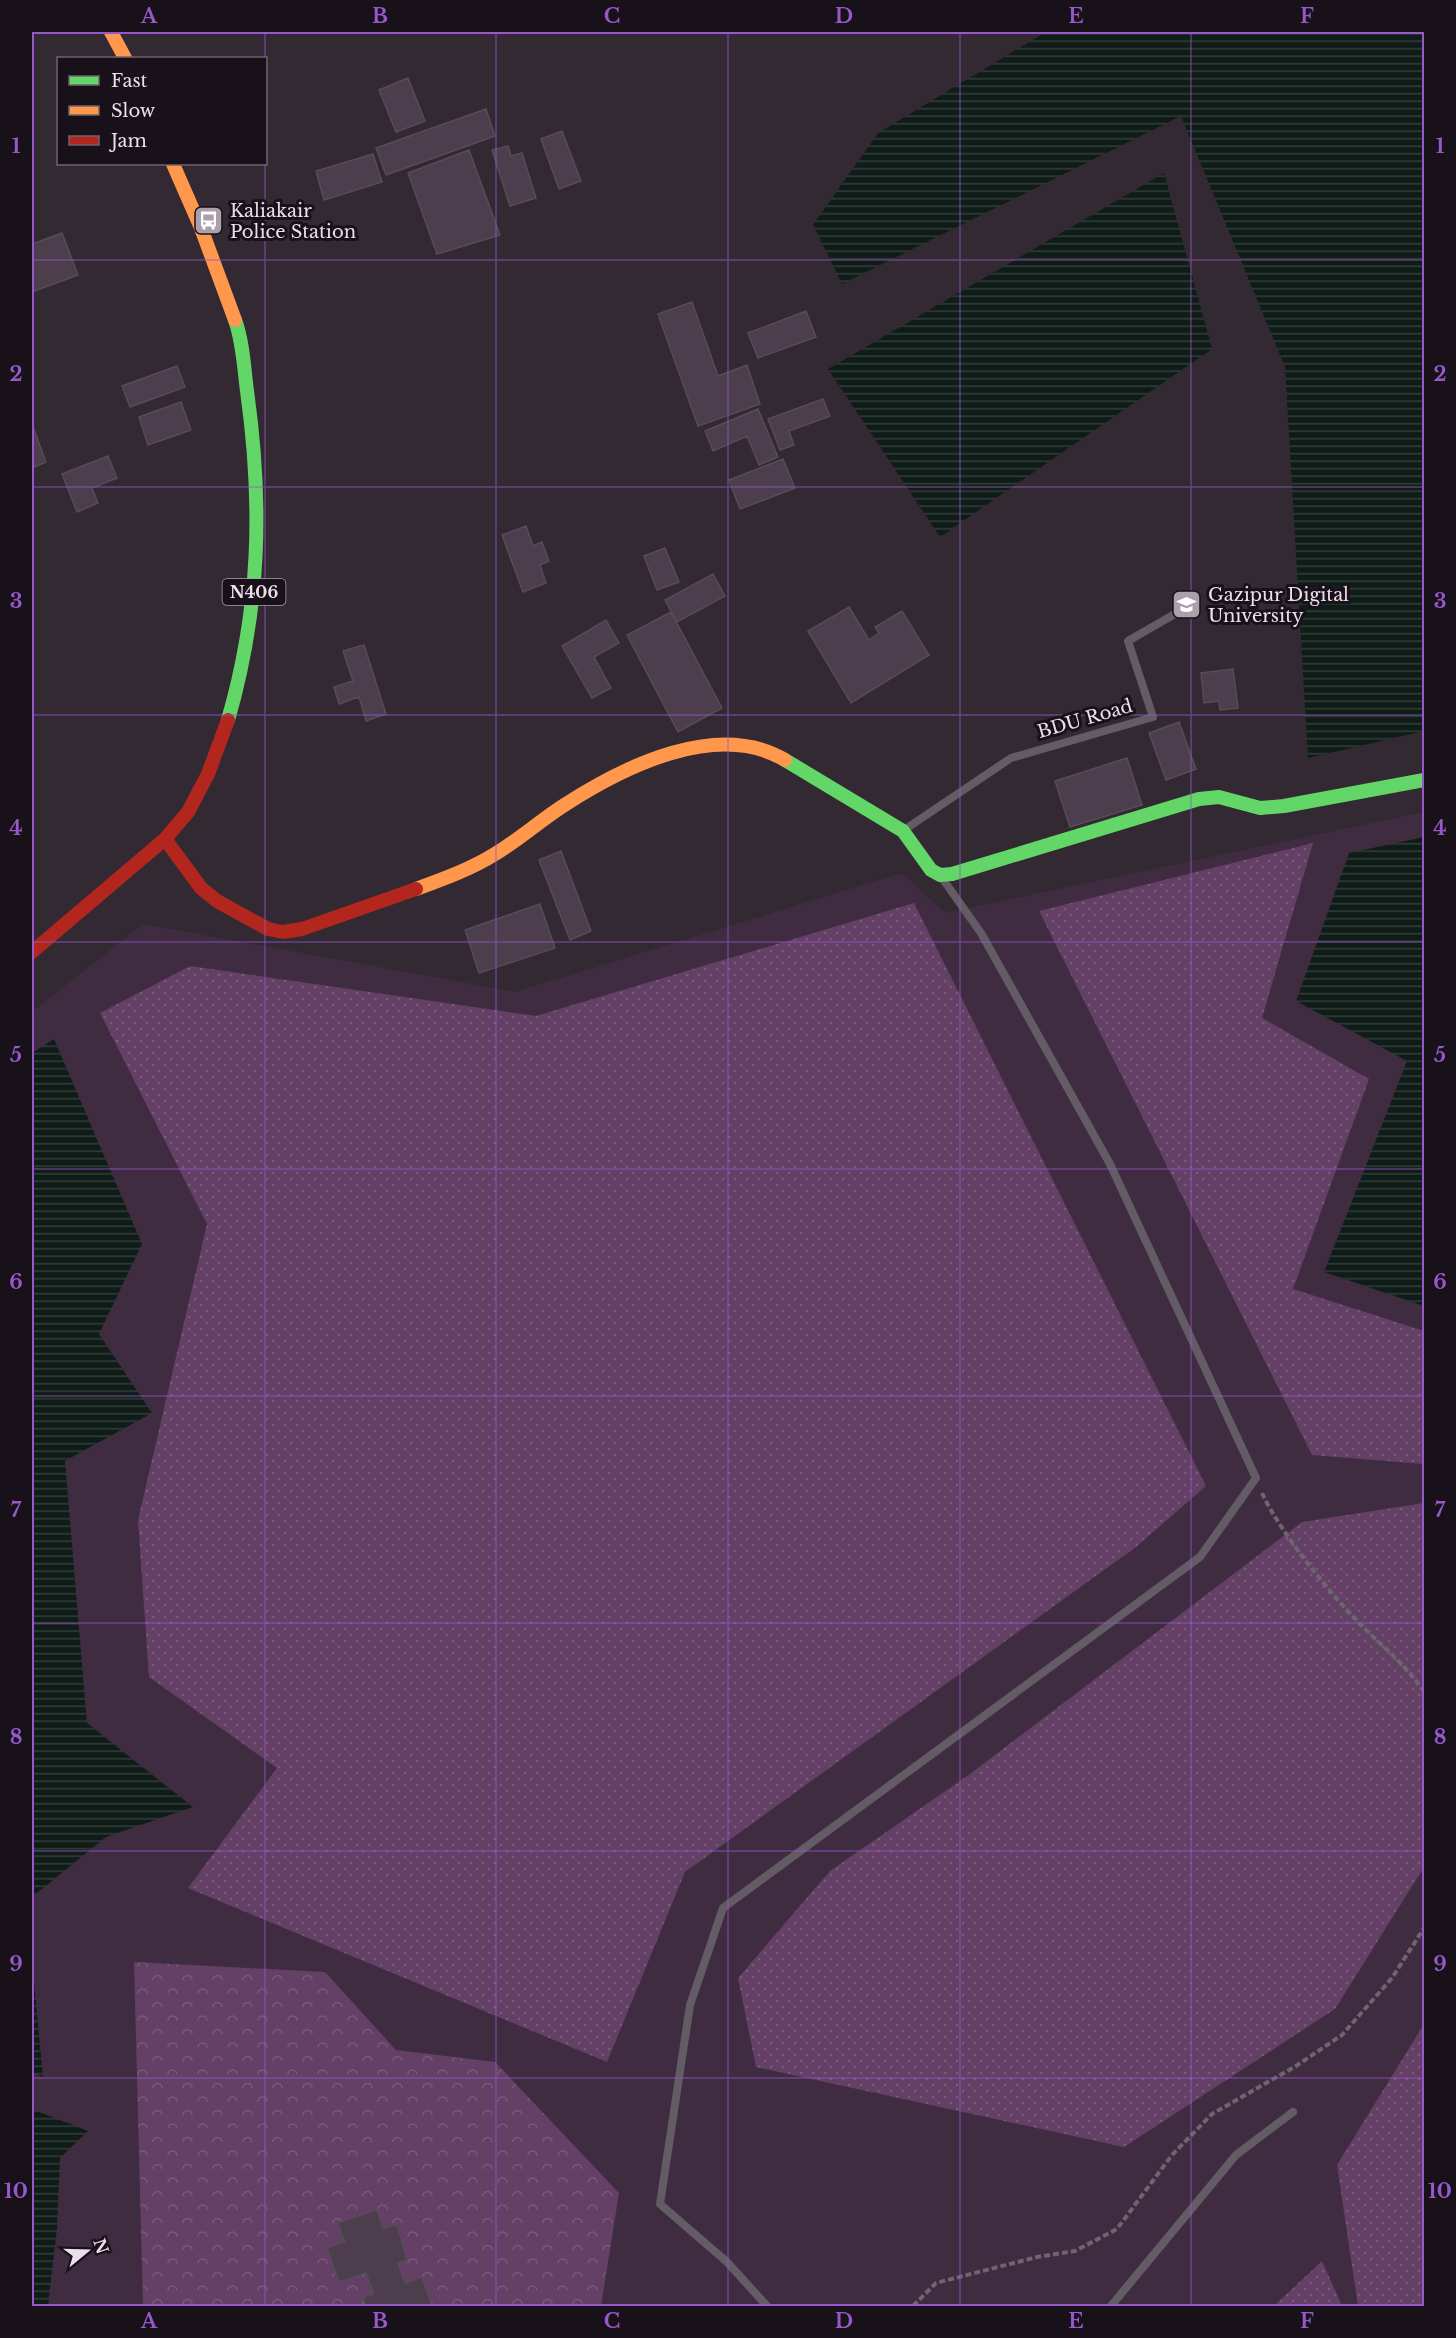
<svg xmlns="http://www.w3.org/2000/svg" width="1456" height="2338" viewBox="0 0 1456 2338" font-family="'Libre Baskerville',serif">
	<defs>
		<pattern id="grass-dots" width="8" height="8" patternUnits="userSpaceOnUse" patternTransform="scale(1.5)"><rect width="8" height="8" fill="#643f66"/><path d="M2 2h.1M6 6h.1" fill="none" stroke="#7a5a7c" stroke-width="1.8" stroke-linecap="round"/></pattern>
		<pattern id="forest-crowns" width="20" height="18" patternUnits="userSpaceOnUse" patternTransform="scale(1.5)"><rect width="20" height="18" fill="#643f66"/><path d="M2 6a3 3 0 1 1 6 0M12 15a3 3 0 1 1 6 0" fill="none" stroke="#7a5a7c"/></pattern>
		<pattern id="water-rules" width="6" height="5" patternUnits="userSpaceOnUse" patternTransform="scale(1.5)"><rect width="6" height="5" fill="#0f1c18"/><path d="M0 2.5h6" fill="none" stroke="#323d3a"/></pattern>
	</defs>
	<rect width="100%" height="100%" fill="#322933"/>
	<!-- built -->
	<path fill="#402c41" d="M1424 812V2306H32V1012L143 924 515 992 902 873 945 913Z"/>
	<!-- grass -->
	<path fill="url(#grass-dots)" d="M1313 843 1262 1018 1369 1079 1293 1289 1424 1331V1464L1312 1455 1039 911Z
		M914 903 1206 1486 1136 1547 685 1872 607 2062 188 1888 277 1768 149 1677 138 1520 207 1224 100 1013 190 966 536 1016Z
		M1424 1503V1867L1335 2009 1124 2147 756 2067 738 1978 830 1871 970 1774 1302 1522Z
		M1424 2024V2306H1358L1337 2165Z
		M1322 2261 1342 2306H1274Z"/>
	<!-- forest -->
	<path fill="url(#forest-crowns)" d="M134 1962 325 1972 396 2050 495 2062 619 2193 601 2306H143Z"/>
	<!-- water -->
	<path fill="url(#water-rules)" d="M1046 32H1424V731L1308 758 1285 367 1181 116 842 284 813 225 878 133Z
		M1164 173 1212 349 940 537 828 369Z
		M1424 837V1306L1324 1272 1407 1061 1296 1001 1349 853Z
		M54 1039 142 1244 99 1334 152 1413 65 1461 87 1723 193 1807 106 1837 32 1897V1053Z
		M32 1960 43 2077 32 2072Z
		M32 2109 88 2131 60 2158 57 2228 48 2306H32Z"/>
	<!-- building -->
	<path fill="#4c3e4d" stroke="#554d55" stroke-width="1.5" d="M408 78 425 121 396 132 379 90Z
		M486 109 495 136 386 175 376 148Z
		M562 131 581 181 559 189 541 139Z
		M508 146 511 156 522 153 536 198 510 206 492 150Z
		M469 150 500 235 437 254 408 173Z
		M373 154 382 182 324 200 316 171Z
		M62 233 78 275 32 292V244Z
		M692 302 718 376 747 365 760 404 698 426 658 314Z
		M806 311 816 337 758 358 748 333Z
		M177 366 185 387 130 407 122 386Z
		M823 399 830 416 789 431 794 445 780 450 768 419Z
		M181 402 191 430 148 445 139 417Z
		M758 409 778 457 759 465 747 436 713 451 705 431Z
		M32 424 46 462 32 468Z
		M108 456 117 478 92 488 98 503 77 512 62 474Z
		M783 459 795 488 740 509 729 480Z
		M526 526 533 546 542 542 549 561 540 565 546 583 523 592 502 535Z
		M665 548 679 582 657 590 644 556Z
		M713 574 725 596 677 622 665 600Z
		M849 607 869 640 879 633 875 627 902 611 929 655 851 703 808 631Z
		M671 612 722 708 678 732 627 635Z
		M606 620 619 643 594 657 611 688 592 698 562 646Z
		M364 645 386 714 366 721 359 697 339 704 334 687 353 681 343 651Z
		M1233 669 1238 708 1220 710 1219 701 1204 703 1201 673Z
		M1179 722 1196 769 1166 780 1149 733Z
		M1127 758 1142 805 1070 827 1055 781Z
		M561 851 591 931 570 940 539 860Z
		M540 904 555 948 479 973 465 930Z
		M377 2210 383 2229 397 2224 407 2260 398 2263 405 2283 422 2277 432 2306H366L363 2297 374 2294 366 2273 339 2282 327 2248 345 2242 338 2223Z"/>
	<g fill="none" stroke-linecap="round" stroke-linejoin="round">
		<!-- path -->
		<path stroke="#6d666d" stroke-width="4" stroke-dasharray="6 3" stroke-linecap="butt" d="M1262 1493C1281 1534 1329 1592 1361 1625 1383 1647 1407 1666 1424 1692
			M913 2306 936 2283 1037 2257 1075 2251 1117 2229 1172 2155 1212 2114 1296 2066 1342 2035 1392 1978 1424 1928"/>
		<!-- lane -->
		<path stroke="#635c64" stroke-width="8" d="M904 830 1011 758 1153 717 1128 641 1187 607
			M767 2306 727 2262 660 2204 690 2005 723 1908 1200 1557 1256 1478 1110 1164 981 933 942 878
			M1111 2306 1236 2155 1293 2112"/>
		<!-- fast -->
		<path stroke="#63d668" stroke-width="14" d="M228 720C260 609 263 506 247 391 244 368 243 342 235 320
			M785 760 903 831 931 870 940 875 952 874 1199 799 1219 797 1260 808 1284 806 1424 780"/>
		<!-- slow -->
		<path stroke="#ff974d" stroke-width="14" d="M111 32 125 58
			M173 164 201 228 235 320
			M416 889C443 879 471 869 495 854 520 839 542 819 566 804 625 766 718 720 785 760"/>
		<!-- jam -->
		<path stroke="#b3261e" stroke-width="14" d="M165 839 201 888 217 901 268 929 283 932 302 929 416 889
			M32 952 165 839 188 812 208 774 228 720"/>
	</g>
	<!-- grid -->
	<path fill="none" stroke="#9759ca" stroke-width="1.5" stroke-opacity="0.55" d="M265 32V58M496 32V2306M728 32V2306M960 32V2306M1191 32V2306M265 164V2306M32 260H1424M32 487H1424M32 715H1424M32 942H1424M32 1169H1424M32 1396H1424M32 1623H1424M32 1851H1424M32 2078H1424"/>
	<!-- icons -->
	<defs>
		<symbol id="bus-square" viewBox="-11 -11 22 22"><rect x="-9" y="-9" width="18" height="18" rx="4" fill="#aa9fab" stroke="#19111a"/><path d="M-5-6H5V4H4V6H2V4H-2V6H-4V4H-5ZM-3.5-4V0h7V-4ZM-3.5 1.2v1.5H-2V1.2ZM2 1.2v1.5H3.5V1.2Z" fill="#fff"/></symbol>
		<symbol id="university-square" viewBox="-11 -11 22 22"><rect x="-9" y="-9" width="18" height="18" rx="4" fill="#aa9fab" stroke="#19111a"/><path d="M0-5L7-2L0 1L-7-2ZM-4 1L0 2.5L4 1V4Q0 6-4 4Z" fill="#fff"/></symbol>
	</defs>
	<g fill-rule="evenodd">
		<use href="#bus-square" x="192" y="204" width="33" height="33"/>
		<use href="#university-square" x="1170" y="588" width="33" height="33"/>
	</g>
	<g text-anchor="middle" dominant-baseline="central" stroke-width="6" stroke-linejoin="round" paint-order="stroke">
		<!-- shield labels -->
		<rect fill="#19111a" stroke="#aba1ac" stroke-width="1.5" x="222.5" y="579" width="63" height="26" rx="4.5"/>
		<g font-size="16" font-weight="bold" fill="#eadfeb">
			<text x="254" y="592">N406</text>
		</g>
		<!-- poi labels -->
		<g font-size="18" fill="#eadfeb" stroke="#19111a" text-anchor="start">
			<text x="230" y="211">Kaliakair<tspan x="230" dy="21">Police Station</tspan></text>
			<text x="1208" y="595">Gazipur Digital<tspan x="1208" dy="21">University</tspan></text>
		</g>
		<!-- street labels -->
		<g font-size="18" fill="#eadfeb" stroke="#19111a">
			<text transform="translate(1085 719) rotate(-16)">BDU Road</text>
		</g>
	</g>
	<!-- border -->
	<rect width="1456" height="2338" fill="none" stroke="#19111a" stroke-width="66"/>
	<!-- legend -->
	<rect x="57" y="57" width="210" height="108" fill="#19111a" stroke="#6d636e" stroke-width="1.5"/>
	<rect x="69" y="76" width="30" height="9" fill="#63d668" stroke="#6d636e" stroke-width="1.5"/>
	<text x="111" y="87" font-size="18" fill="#eadfeb">Fast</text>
	<rect x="69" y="106" width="30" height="9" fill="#ff974d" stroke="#6d636e" stroke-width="1.5"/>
	<text x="111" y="117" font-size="18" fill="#eadfeb">Slow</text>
	<rect x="69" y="136" width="30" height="9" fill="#b3261e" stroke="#6d636e" stroke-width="1.5"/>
	<text x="111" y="147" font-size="18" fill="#eadfeb">Jam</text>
	<!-- north arrow -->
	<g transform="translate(87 2251) rotate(71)" stroke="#19111a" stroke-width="4.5" paint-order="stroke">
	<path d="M0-4.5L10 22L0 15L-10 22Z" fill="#eadfeb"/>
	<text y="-9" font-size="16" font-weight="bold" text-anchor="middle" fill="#eadfeb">N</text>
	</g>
	<rect x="33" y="33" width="1390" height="2272" fill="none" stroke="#9759ca" stroke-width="2"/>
	<g font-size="20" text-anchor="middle" font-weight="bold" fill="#9759ca">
		<text x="149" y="23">A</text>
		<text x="380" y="23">B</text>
		<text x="612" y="23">C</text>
		<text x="844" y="23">D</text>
		<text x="1076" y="23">E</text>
		<text x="1307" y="23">F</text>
		<text x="16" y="153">1</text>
		<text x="1440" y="153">1</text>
		<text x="16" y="381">2</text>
		<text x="1440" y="381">2</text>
		<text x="16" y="608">3</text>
		<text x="1440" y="608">3</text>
		<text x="16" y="835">4</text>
		<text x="1440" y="835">4</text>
		<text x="16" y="1062">5</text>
		<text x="1440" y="1062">5</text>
		<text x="16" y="1289">6</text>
		<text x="1440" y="1289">6</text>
		<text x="16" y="1517">7</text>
		<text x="1440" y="1517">7</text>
		<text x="16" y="1744">8</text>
		<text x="1440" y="1744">8</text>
		<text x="16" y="1971">9</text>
		<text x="1440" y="1971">9</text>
		<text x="16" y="2198">10</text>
		<text x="1440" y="2198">10</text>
		<text x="149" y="2328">A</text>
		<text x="380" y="2328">B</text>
		<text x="612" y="2328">C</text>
		<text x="844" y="2328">D</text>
		<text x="1076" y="2328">E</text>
		<text x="1307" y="2328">F</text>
	</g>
</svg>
